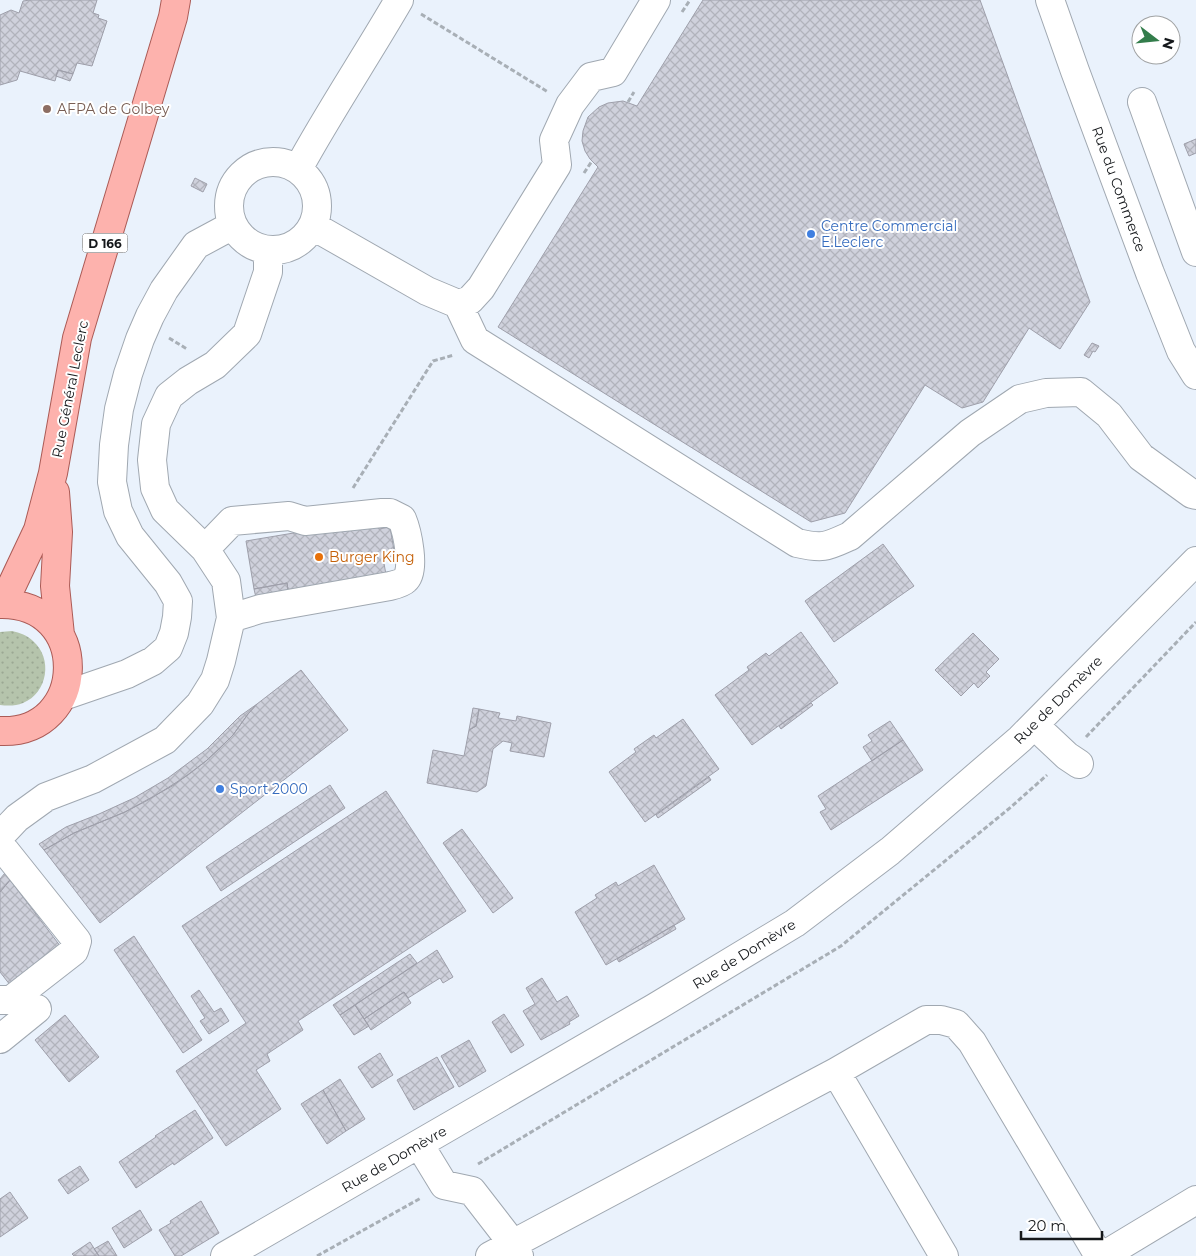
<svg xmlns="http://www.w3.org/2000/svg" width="1196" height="1256" viewBox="0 0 1196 1256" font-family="Montserrat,sans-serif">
	<defs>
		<pattern id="grass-dots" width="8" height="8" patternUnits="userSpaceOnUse" patternTransform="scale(1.25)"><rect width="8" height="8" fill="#b5c4ac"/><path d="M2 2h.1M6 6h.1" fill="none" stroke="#9ba893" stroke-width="1.8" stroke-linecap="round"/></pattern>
		<pattern id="building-cross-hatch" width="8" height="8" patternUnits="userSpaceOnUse" patternTransform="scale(1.25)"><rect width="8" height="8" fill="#cfd1dc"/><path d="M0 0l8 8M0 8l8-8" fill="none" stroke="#b1b3bc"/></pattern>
	</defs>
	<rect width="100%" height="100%" fill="#eaf2fc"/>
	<!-- grass -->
	<path fill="url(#grass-dots)" d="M12 631C20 633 27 635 33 641 53 658 48 693 23 703 16 706 8 706 0 705V632Z"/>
	<!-- building -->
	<path fill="url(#building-cross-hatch)" stroke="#9e9faa" d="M30 0H97L93 13 99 15 98 18 107 21 92 66 77 63 73 74 58 70 55 81 20 71 17 80 0 85V15L11 10 19 13 23 1Z
		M703 0H980L1090 302 1060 349 1029 328 983 402 962 408 925 385 845 513 811 522 498 327 598 167 590 159 585 151 582 141 583 131 588 117 599 107 608 103 623 101 637 106Z
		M58 70 73 74 70 81 56 76Z
		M1196 139V153L1189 156 1184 144Z
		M195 178 207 184 203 192 191 186Z
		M1092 343 1099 346 1095 352 1093 351 1089 358 1084 355Z
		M377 519 379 529 390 527 395 556 383 558 387 580 289 597 287 583 254 589 246 541Z
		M883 544 914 586 834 642 805 601Z
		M287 583 289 597 257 602 254 589Z
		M801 632 838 683 752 745 715 695 749 670 747 667 766 653 769 656Z
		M973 633 999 659 986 672 990 676 978 688 974 683 961 696 935 670Z
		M301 670 348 730 100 923 44 850 74 833 125 812 150 799 188 775 206 761 227 741 233 735 248 714 257 704Z
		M811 703 813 705 781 729 779 726Z
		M257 704 248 714 233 735 218 750 206 761 174 785 125 812 74 833 44 850 39 844 66 827 99 814 134 798 168 778 207 749 240 716Z
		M473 708 479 709 476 726 469 730Z
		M479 709 500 713 498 718 516 721 517 716 551 723 544 757 510 751 512 743 503 741 493 749 486 786 477 792 427 783 433 750 464 756 469 730 476 726Z
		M683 719 719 769 645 822 609 772 636 752 634 749 654 735 656 738Z
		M890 721 903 740 872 761 863 747 872 741 868 735Z
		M903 740 923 770 831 830 820 812 826 809 818 796Z
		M709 777 711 780 658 818 656 815Z
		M330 785 345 808 221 891 206 867Z
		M386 791 466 911 298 1021 303 1030 267 1054 270 1061 256 1070 281 1109 226 1146 176 1071 246 1023 182 926Z
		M462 829 513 898 493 913 443 843Z
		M654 865 685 919 606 965 575 912 597 898 595 895 616 882 618 886Z
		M5 873 10 880 0 892V879Z
		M10 880 64 951 14 990 0 972V892Z
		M674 925 676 929 619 962 617 959Z
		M134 936 202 1040 183 1053 114 950Z
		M437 950 453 977 443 983 440 978 408 998 404 992 364 1019 355 1005Z
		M410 954 417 963 340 1015 333 1005Z
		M542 978 557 1002 567 996 579 1016 569 1022 570 1024 541 1040 523 1011 535 1004 526 988Z
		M199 990 214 1012 221 1008 229 1021 209 1034 200 1021 205 1018 191 996Z
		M404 992 411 1003 371 1030 364 1019Z
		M355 1005 369 1026 354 1035 340 1015Z
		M504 1014 524 1045 511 1053 492 1022Z
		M65 1015 99 1057 69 1082 35 1040Z
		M469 1040 486 1071 459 1087 441 1056Z
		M380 1053 393 1075 372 1088 358 1067Z
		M437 1057 454 1087 414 1110 397 1080Z
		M340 1079 365 1119 346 1131 323 1090Z
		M323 1090 346 1131 327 1144 301 1104Z
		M195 1110 213 1138 174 1165 173 1163 136 1188 119 1162 156 1137 155 1136Z
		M80 1166 89 1180 68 1194 58 1180Z
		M10 1192 28 1218 0 1237V1199Z
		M201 1201 219 1233 181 1256H175L159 1230 171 1223 170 1221Z
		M140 1210 152 1230 124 1248 112 1228Z
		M108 1241 117 1256H99L94 1249Z
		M90 1242 99 1256H74L72 1254Z"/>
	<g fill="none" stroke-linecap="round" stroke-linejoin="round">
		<defs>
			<path id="minor" d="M1050 0 1075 71 1150 273 1181 351 1196 375
				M1142 102 1196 252
				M229 206a44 44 0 1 1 88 0a44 44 0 1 1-88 0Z
				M298 169C329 112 366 57 399 0
				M313 226 427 291 458 304 475 340 797 543C823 549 826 547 850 536L970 433 1020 399 1046 393 1081 392 1109 415 1141 457 1192 494 1196 495
				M458 304 470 300 481 288 557 165 554 140 570 105 591 77 613 72 656 0
				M205 549 232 521 289 516 305 521 382 513H390L402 519C407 531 416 571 405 580 402 583 394 585 390 586L260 609 231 618
				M63 696 127 674 153 661 168 648 174 633 177 617 178 601 168 583 130 536 118 511 112 482 114 445 119 409 128 374 140 339 150 316 164 290 196 245 222 231 233 226
				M1034 725 1067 756 1079 764
				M0 836 17 818 46 797 93 779 165 740 200 704 215 680 221 661 231 618 226 581 205 549 165 510 155 488 152 460 156 424 169 396 188 381 215 365 247 334 268 272V251
				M0 846 6 852 77 941 74 951 11 1000H0
				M0 1039 37 1009
				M836 1072 926 1020H941L956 1024 972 1042 1099 1256
				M419 1144 444 1185 472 1191 513 1244 519 1256
				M225 1256 654 1008 795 923 890 851 1020 739 1196 561
				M490 1256 836 1072 944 1256
				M1103 1256 1196 1200"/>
			<path id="major" d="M55 492 58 532 55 586 60 635
				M0 600 12 585 38 530 53 473 77 338 173 17 176 0
				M0 604C92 602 89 735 0 731"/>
		</defs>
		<!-- minor casing -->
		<use href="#minor" stroke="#a0a8b1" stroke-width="30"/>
		<!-- major casing -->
		<use href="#major" stroke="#ab5b56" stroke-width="30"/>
		<!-- path -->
		<path stroke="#a8afb6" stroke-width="3" stroke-dasharray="5 2.5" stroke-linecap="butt" d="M682 12 690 0
			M421 14 548 92
			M628 102 634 92
			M584 173 592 161
			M169 338 187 349
			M353 488 433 361 454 355
			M1086 737 1196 622
			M478 1164 841 946 1011 807 1047 775
			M317 1256 421 1198"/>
		<!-- minor -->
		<use href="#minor" stroke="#fff" stroke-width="28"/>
		<!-- major -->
		<use href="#major" stroke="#fdb2ad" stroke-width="28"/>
	</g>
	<!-- markers -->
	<circle fill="#8d6e63" stroke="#fff" stroke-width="2" cx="47" cy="109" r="5"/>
	<g fill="#3f7fe0" stroke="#fff" stroke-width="2">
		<circle cx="811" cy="234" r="5"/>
		<circle cx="220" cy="789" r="5"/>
	</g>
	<circle fill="#e8710a" stroke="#fff" stroke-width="2" cx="319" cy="557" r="5"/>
	<g text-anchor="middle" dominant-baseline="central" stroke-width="4" stroke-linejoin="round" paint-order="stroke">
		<!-- shield labels -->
		<rect fill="#fff" stroke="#5b5d5f" stroke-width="1" x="82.5" y="233.5" width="45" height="19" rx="4"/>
		<g font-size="12" font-weight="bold" fill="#15181b">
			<text x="105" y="243">D 166</text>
		</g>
		<!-- education labels -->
		<g font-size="14" fill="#785e54" stroke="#fff" text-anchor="start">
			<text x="57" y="109">AFPA de Golbey</text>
		</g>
		<!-- street labels -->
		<g font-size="14" fill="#15181b" stroke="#fff">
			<text transform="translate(1119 189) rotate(70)">Rue du Commerce</text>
			<text transform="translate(70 389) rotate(-79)">Rue Général Leclerc</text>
			<text transform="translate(1058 700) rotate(-45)">Rue de Domèvre</text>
			<text transform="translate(744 954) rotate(-32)">Rue de Domèvre</text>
			<text transform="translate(394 1159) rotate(-30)">Rue de Domèvre</text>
		</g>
		<!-- shop labels -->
		<g font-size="14" fill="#366cbe" stroke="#fff" text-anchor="start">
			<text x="821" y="226">Centre Commercial<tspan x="821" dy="16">E.Leclerc</tspan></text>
			<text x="230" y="789">Sport 2000</text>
		</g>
		<!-- food labels -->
		<g font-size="14" fill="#c56008" stroke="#fff" text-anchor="start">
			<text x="329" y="557">Burger King</text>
		</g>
	</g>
	<!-- north arrow -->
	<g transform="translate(1156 40) rotate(106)"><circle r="24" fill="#ffffff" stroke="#a1a3a4"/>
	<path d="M0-4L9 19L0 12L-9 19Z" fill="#337d4b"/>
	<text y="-8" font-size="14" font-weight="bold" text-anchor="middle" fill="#15181b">N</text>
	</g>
	<!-- scale -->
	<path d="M1021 1231v8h81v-8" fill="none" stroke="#15181b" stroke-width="2.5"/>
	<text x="1028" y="1231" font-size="15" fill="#15181b" stroke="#ffffff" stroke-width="4" paint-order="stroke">20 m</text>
</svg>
